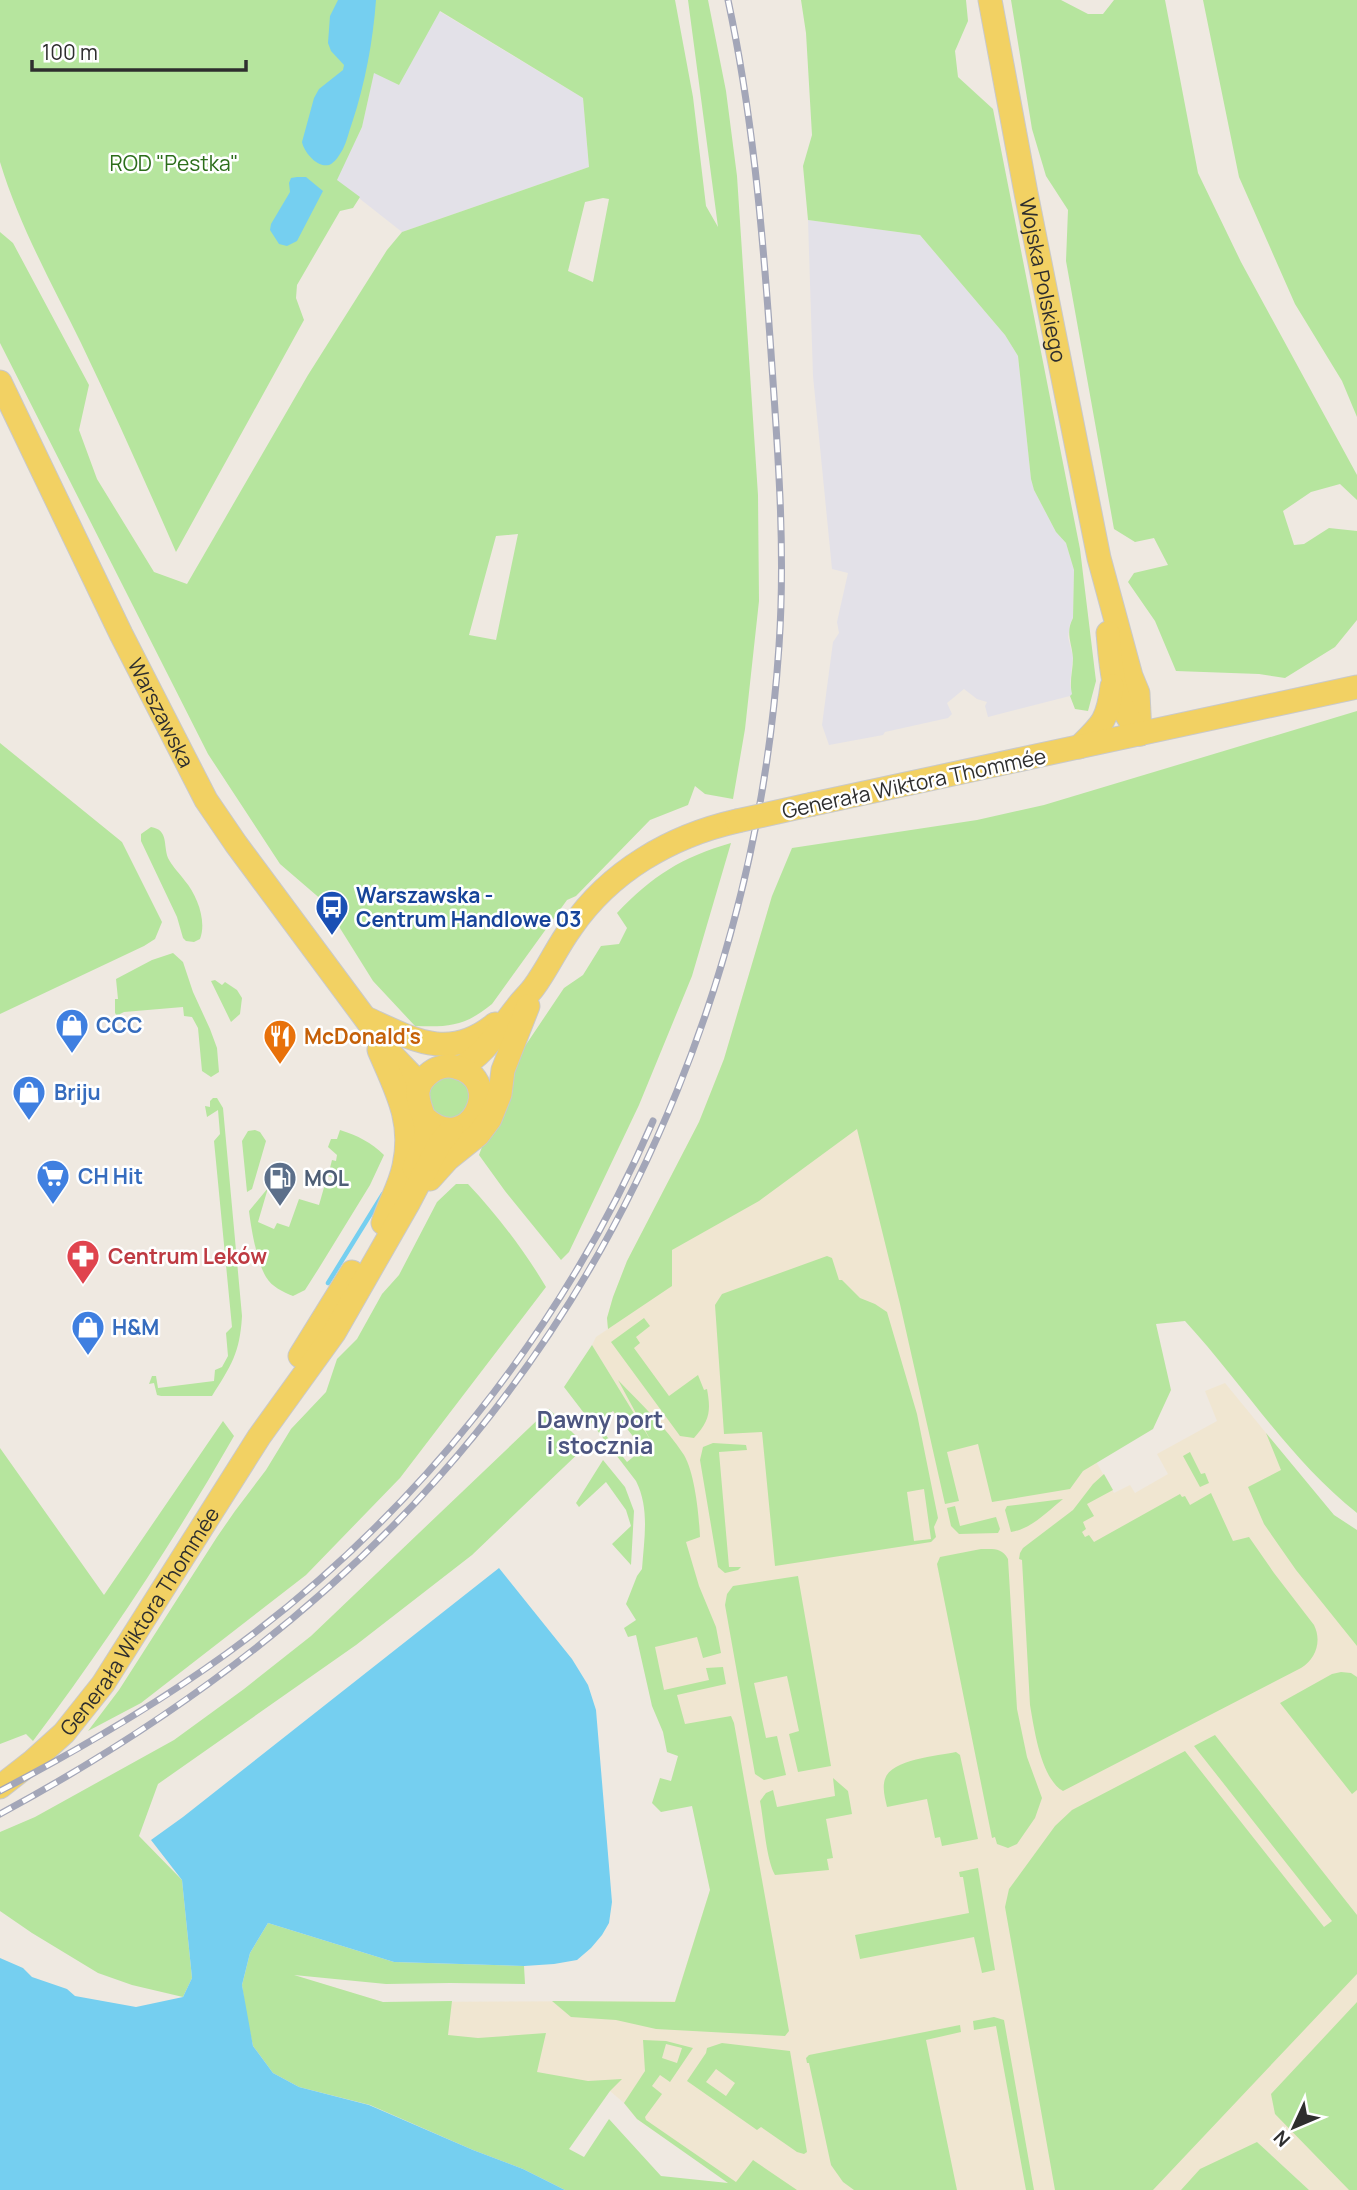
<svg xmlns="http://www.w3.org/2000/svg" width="1357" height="2190" viewBox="0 0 1357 2190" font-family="Manrope,sans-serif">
	<rect width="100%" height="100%" fill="#efe9e1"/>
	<!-- industrial -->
	<path fill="#e3e1e8" d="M439 11 583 98 589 167 402 232 336 180 362 127 374 72 399 85Z
		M808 220 920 235 1005 335 1018 356 1031 479 1034 490 1056 532 1066 543 1074 570 1073 618 1070 624 1068 637 1073 657 1070 684 1072 694 1070 696 988 717 985 706 987 702 977 699 964 689 947 703 952 714 948 718 885 732 883 735 829 745 822 725 833 642 839 633 837 622 848 573 832 569 813 376Z"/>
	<!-- education -->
	<path fill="#f0e6d1" d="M772 896 1114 1493 1130 1485 1135 1493 1168 1474 1157 1454 1217 1421 1205 1391 1225 1383 1357 1544V2190H1309L1257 2142 1182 2190H767L730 2183 637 2119 624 2103 610 2091 437 2074 289 1974 383 2002 675 2001 710 1890 671 1703 652 1706 663 1461 592 1345 596 1337 608 1329 607 1318 613 1297 627 1261 699 1122 724 1059Z"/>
	<!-- green -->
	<path fill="#b6e59e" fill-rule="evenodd" d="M0 0H675L693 97 706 206 718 227 688 0H708L726 91 737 176 758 495 759 601 745 729 733 799 705 794 695 786 688 805 650 820 576 896 567 900 492 1004C464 1027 448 1027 415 1026L373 981 323 901 280 864 208 754 0 343V232L13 243 89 385 79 430 97 479 154 572 187 584 308 375 387 250 402 232 589 167 583 98 440 11 399 85 374 73 362 127 337 180 360 197 353 208 340 211 297 285 296 298 304 320 176 552C145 481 114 412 81 343 52 284 19 225 0 162ZM603 198 609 199 593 282 568 271 585 202ZM518 534 496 640 469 635 496 536Z
		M801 0H966L968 21 955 51 958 77 993 109 1080 549 1096 681 1088 711 1075 709 1070 696 1072 694C1069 681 1073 671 1073 658 1072 643 1065 633 1073 618L1074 570 1066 543 1056 532 1034 490 1031 479 1018 356 1005 335 920 235 808 220 803 166 812 135 806 33Z
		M1011 0H1061L1088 14H1103L1114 0H1165L1198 173 1241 262 1357 475V500L1340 484 1311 492 1283 511 1294 545 1304 544 1329 528 1357 531V620L1335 647 1285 678 1259 674 1176 671 1155 621 1128 582 1134 573 1168 565 1154 538 1135 542 1114 529 1066 261 1068 210 1046 176 1032 129Z
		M1203 0H1357V417L1342 381 1295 304 1239 177Z
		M1357 711V1513C1289 1459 1243 1384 1185 1321L1156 1324 1171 1390 1153 1429 1083 1471 1070 1489 992 1502 978 1444 947 1452 959 1501 945 1504 900 1304 857 1129 759 1201 672 1250V1286L608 1329 607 1318 613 1297 627 1261 699 1122 724 1059 772 896 792 848 977 820 1044 805Z
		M0 743 122 842 162 922 155 939 144 946 0 1014Z
		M151 827C169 830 163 845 168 858 172 866 180 874 185 881 197 895 207 921 200 939L194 942 186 941 183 938 177 917 141 841V834Z
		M731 843 692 976 639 1105 569 1252 561 1260 505 1191 479 1155 513 1064 564 988 583 975 601 946 619 944 627 928 617 913C652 876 682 857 731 843Z
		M173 953 183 962 193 992 210 1029 217 1048 219 1072 211 1077 202 1071 198 1028 192 1017 184 1016 183 1007 124 1012 120 1014 121 1021 115 1013V999H118L116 979 152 960Z
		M215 980 222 985 225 982 237 990 242 998 240 1014 231 1022 211 981Z
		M447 1075 468 1085 471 1102 457 1118H441L429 1106C429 1085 428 1085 447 1075Z
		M213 1098H217L223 1108 242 1316C240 1353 231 1366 212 1396H161L157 1395 154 1383 149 1384 152 1376H156L158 1388 214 1381 215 1370 222 1367 228 1356 226 1333 232 1327 214 1141 220 1134 218 1110 207 1117 205 1106 210 1107V1101Z
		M255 1130 260 1132 266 1141 252 1189 247 1192 242 1141 248 1131Z
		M340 1130C358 1136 371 1142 384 1155L370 1185 319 1268 305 1290 293 1296C283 1292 272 1287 266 1277 257 1262 251 1228 249 1211L268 1188 258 1222 274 1229 277 1223 289 1227 299 1199 319 1205 325 1184 331 1186 333 1178 328 1176 332 1160 336 1161 337 1155 328 1147 331 1139H337Z
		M456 1184H468C498 1216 524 1250 546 1287L400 1478 306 1575 141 1703 88 1731 119 1690 217 1537 235 1511 266 1470 291 1429 326 1392 337 1359 357 1339 382 1294 399 1275 437 1202Z
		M827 1256 832 1258 839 1280H842L860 1298 875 1304 887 1312 917 1414 938 1518 934 1527 936 1537 931 1542 775 1566 762 1432 724 1434 715 1305 722 1294ZM924 1489 931 1539 914 1541 907 1492Z
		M644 1318 650 1326 636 1337 640 1343 634 1348 669 1396 698 1375 704 1390 707 1389C711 1411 710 1420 694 1438L680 1436 611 1342Z
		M592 1345 651 1441 618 1380C640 1403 666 1427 684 1455 695 1474 699 1515 700 1537L686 1542 699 1586 716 1627 721 1653 703 1658 697 1637 655 1647 664 1690 709 1680 706 1668 723 1667 726 1684 677 1695 685 1724 731 1716 734 1723 789 2031 785 2036 656 2029 616 2020 571 2017 552 2001 675 2002 710 1890 692 1806 661 1812 652 1803 660 1778 671 1781 678 1756 667 1752 663 1732 652 1706 636 1635 628 1637 624 1628 636 1620 626 1604 637 1576 642 1569C644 1539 650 1509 636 1481L564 1387ZM613 1411 643 1449 627 1462 597 1424Z
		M549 1409 586 1446 472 1555 356 1645 158 1784 139 1836 182 1880 192 1978 183 1997 132 1985 98 1973 32 1933 0 1911V1832L35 1817 174 1740 244 1689 311 1636Z
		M223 1421 234 1436C174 1541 106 1644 33 1741L26 1734 0 1744V1448L104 1595Z
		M1266 1433 1334 1515 1357 1530V1646L1296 1570 1264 1524 1248 1487 1281 1470Z
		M713 1443 746 1445 747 1450 719 1452 729 1567H741L738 1570 725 1573 718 1567 700 1460 703 1447Z
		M1190 1452 1201 1474 1205 1473 1209 1483 1200 1487 1183 1456Z
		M603 1460 625 1487 634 1511 631 1565 612 1544 631 1526 626 1510 606 1482 579 1507 576 1503Z
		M1104 1474 1113 1490 1087 1504 1094 1516 1083 1522 1086 1529 1082 1532 1085 1537 1089 1535 1094 1542 1180 1494 1182 1497 1185 1496 1190 1505 1211 1493 1233 1541 1249 1537 1274 1573 1314 1625C1322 1641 1316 1659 1301 1668L1063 1791C1041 1779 1034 1728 1030 1705L1022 1560 1019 1559 1020 1553 1023 1548 1073 1510 1093 1484Z
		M1063 1499C1047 1512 1031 1529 1011 1532L1005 1510 1007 1506Z
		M955 1506 960 1526 996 1517 1000 1529 998 1533 959 1534 951 1526 947 1508Z
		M981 1549C992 1549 1002 1547 1008 1559L1017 1709 1027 1757 1042 1798 1035 1818 1017 1844 1008 1848 997 1844 995 1837 992 1838 937 1564 940 1557Z
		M798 1576 831 1766 798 1772 789 1734 799 1731 787 1676 754 1683 766 1738 777 1736 786 1775 764 1780 755 1774 725 1605 727 1594 733 1586Z
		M1341 1672 1351 1673 1357 1677V1790L1352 1794 1280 1703 1332 1674Z
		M1215 1735 1357 1915V1974L1153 2190H1055L1005 1907 1009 1889 1055 1826 1072 1810 1185 1751 1324 1927 1332 1921 1194 1746Z
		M956 1752 960 1755 978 1839 942 1846 940 1837 935 1838 927 1799 887 1807C885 1798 882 1788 885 1779 891 1759 938 1756 956 1752Z
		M833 1778 848 1791 852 1814 826 1819 833 1858 827 1859 829 1870 775 1875C766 1859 764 1822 760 1801L766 1793 773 1790 777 1807 835 1796Z
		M978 1868 995 1970 982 1973 974 1937 860 1959 855 1935 969 1913 963 1877H960L959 1872Z
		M268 1923 394 1962 524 1966 525 1984 450 1983 386 1984 294 1975 383 2002 452 2001 448 2035 478 2038 546 2033 537 2072 588 2081 622 2079 610 2091 569 2149 584 2157 609 2119 661 2176 728 2183 637 2119 624 2103 645 2071 643 2040 666 2041 693 2048 670 2082 660 2075 652 2086 662 2094 645 2117 646 2120 736 2182 753 2160 797 2190H565L523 2169 473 2150 370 2105 299 2087 273 2073 253 2046 246 2014 242 1985 250 1953ZM666 2044 682 2048 677 2063 662 2058Z
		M1357 2002V2190H1349L1275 2114 1271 2094Z
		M994 2017 1004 2020 1034 2190H1026L996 2026 974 2030 973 2021Z
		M960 2025 961 2032 926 2040 957 2190H854L843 2182 831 2165 809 2063H807L806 2058 809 2055Z
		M722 2043 790 2051 807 2152 804 2154 797 2152 761 2127 757 2130 687 2081 706 2053 707 2048ZM716 2069 735 2083 726 2096 706 2082Z
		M1257 2142 1309 2190H1181L1200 2169Z"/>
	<!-- water -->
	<path fill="#75cff0" d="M338 0H376C373 41 365 84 352 123 349 131 347 141 343 149 340 154 335 163 329 165 317 168 304 152 302 142L314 98 319 89 343 70 344 65 331 51 328 43 330 16Z
		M297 177H306L323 191 297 241 287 246 279 244 270 230 271 224 290 192 289 183 291 178Z
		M499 1568 572 1659 588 1685 596 1710 612 1902 609 1923 602 1935 591 1948 577 1960 554 1964 524 1966 394 1962 268 1923 250 1953 242 1985 253 2046 273 2073 299 2087 369 2105 473 2150 523 2169 565 2190H0V1958L23 1968 32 1977 67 1989 75 1996 136 2007 183 1997 192 1978 182 1880 151 1840 183 1817Z"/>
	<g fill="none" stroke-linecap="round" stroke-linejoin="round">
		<!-- stream -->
		<path stroke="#75cff0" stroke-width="4.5" d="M328 1283 383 1194"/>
		<defs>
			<g id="major">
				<path id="s1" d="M990 0 1026 193 1099 558 1131 676 1138 693 1140 734"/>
				<path id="s2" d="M0 382 121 634 206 800 236 844 365 1018 394 1057 416 1080 419 1087"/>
				<path d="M1108 633C1112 675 1112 701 1140 734"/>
				<path d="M1079 747C1103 724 1108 719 1112 686"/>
				<path d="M813 804 1357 687"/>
				<path d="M368 1019C414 1040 450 1061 495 1024"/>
				<path d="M379 1050C396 1090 414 1121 404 1166 400 1186 389 1204 383 1223"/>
				<path d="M459 1068C484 1056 500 1028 517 1007 522 1000 529 994 534 987 548 968 557 947 571 928 610 871 671 836 737 821"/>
				<path d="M414 1168C419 1156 425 1144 426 1132 427 1110 404 1092 431 1072 438 1067 448 1065 456 1067 507 1080 469 1158 425 1118"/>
				<path d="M430 1179 448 1159 478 1135 490 1119 500 1094 503 1070 528 1006"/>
				<path d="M300 1356 352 1272"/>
				<path id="s3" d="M0 1787 33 1761 64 1733 103 1684 259 1437 334 1333 409 1202 440 1143 451 1130"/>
			</g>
		</defs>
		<!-- major casing -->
		<use href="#major" stroke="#c9c9c9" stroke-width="25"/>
		<!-- major -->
		<use href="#major" stroke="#f2d163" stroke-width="23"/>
		<defs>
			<path id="rail" d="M0 1791C78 1750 154 1706 226 1654 412 1520 562 1332 653 1121
				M0 1814C161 1727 315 1616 437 1479 641 1251 759 950 779 646 786 543 777 441 770 338 762 224 752 112 728 0"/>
		</defs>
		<!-- rail casing -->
		<use href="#rail" stroke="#a3a6b8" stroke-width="7"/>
		<!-- rail -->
		<use href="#rail" stroke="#fff" stroke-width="4.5" stroke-dasharray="13" stroke-linecap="butt"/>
		<defs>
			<path id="major-bridge" d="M737 821 813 804"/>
		</defs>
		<!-- major-bridge casing -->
		<use href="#major-bridge" stroke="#c9c9c9" stroke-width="25" stroke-linecap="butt"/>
		<!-- major-bridge -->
		<use href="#major-bridge" stroke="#f2d163" stroke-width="23"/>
	</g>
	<!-- icons -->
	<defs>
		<symbol id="bus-pin" viewBox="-11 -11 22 30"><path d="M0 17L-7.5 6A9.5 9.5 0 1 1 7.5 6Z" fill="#1a4fb4" stroke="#fff"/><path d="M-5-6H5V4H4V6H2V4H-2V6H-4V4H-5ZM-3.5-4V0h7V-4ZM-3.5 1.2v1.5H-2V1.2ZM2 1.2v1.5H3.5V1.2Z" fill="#fff"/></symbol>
		<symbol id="shop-pin" viewBox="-11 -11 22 30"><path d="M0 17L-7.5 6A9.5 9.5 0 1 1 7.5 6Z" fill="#3f7fe0" stroke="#fff"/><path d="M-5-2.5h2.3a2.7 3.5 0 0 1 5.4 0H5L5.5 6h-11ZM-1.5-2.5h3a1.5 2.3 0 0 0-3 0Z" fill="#fff"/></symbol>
		<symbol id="restaurant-pin" viewBox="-11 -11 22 30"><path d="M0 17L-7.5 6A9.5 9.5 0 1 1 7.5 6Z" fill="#e8710a" stroke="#fff"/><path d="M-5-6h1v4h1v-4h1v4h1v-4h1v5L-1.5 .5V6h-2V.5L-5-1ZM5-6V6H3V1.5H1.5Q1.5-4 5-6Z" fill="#fff"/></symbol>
		<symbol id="supermarket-pin" viewBox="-11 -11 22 30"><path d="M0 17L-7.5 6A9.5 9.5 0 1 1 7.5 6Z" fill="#3f7fe0" stroke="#fff"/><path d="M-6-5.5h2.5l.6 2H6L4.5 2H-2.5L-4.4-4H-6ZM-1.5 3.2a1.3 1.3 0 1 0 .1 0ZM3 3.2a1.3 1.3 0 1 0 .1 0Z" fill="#fff"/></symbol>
		<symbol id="fuel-pin" viewBox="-11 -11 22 30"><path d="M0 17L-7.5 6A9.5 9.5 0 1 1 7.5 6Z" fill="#5c6f8a" stroke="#fff"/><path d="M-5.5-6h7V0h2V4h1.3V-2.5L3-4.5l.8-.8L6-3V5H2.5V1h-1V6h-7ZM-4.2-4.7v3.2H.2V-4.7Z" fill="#fff"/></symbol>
		<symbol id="pharmacy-pin" viewBox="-11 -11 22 30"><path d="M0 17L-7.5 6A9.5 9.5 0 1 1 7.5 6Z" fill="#e0444e" stroke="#fff"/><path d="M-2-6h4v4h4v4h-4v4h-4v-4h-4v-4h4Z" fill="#fff"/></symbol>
	</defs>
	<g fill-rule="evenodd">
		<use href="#bus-pin" x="313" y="888" width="38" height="52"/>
		<use href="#shop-pin" x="53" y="1006" width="38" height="52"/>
		<use href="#restaurant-pin" x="261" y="1017" width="38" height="52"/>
		<use href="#shop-pin" x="10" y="1073" width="38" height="52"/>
		<use href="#supermarket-pin" x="34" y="1157" width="38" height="52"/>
		<use href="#fuel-pin" x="261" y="1159" width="38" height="52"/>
		<use href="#pharmacy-pin" x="64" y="1237" width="38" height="52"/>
		<use href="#shop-pin" x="69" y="1308" width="38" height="52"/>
	</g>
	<g text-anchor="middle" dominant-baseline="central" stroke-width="5" stroke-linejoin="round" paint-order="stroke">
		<!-- park labels -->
		<g font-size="21" fill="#2c6e1b" stroke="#fff">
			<text x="174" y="163">ROD "Pestka"</text>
		</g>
		<!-- street labels -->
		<g font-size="21" fill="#2e2e2e" stroke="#fff">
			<text stroke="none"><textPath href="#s1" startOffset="285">Wojska Polskiego</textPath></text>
			<text stroke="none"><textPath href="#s2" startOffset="368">Warszawska</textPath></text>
			<text transform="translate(914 783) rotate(-12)">Generała Wiktora Thommée</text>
			<text stroke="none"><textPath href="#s3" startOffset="219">Generała Wiktora Thommée</textPath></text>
		</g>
		<!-- transit labels -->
		<g font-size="21" font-weight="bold" fill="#164399" stroke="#fff" text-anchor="start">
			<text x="356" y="895">Warszawska -<tspan x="356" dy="24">Centrum Handlowe 03</tspan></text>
		</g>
		<!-- shop labels -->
		<g font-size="21" font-weight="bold" fill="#366cbe" stroke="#fff" text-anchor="start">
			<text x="96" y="1025">CCC</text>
			<text x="54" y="1092">Briju</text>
			<text x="78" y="1176">CH Hit</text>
			<text x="112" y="1327">H&amp;M</text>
		</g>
		<!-- food labels -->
		<g font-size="21" font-weight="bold" fill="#c56008" stroke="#fff" text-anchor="start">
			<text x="304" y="1036">McDonald's</text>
		</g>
		<!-- service labels -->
		<g font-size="21" font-weight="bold" fill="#4e5e75" stroke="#fff" text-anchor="start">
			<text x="304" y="1178">MOL</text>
		</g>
		<!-- health labels -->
		<g font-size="21" font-weight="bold" fill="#be3a42" stroke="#fff" text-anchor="start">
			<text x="108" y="1256">Centrum Leków</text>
		</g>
		<!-- neighbourhood labels -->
		<g font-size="23" font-weight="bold" fill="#4d5680" stroke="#fff">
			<text x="600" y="1419">Dawny port<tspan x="600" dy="26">i stocznia</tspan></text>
		</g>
	</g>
	<!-- north arrow -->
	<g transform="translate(1294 2127) rotate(226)" stroke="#ffffff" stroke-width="5" paint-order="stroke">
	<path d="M0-5L12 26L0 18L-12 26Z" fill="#2e2e2e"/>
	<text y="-10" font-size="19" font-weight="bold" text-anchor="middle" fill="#2e2e2e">N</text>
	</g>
	<!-- scale -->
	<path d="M32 60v10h214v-10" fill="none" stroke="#2e2e2e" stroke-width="3.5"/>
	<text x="42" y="60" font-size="21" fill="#2e2e2e" stroke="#ffffff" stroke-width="5" paint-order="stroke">100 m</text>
</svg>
